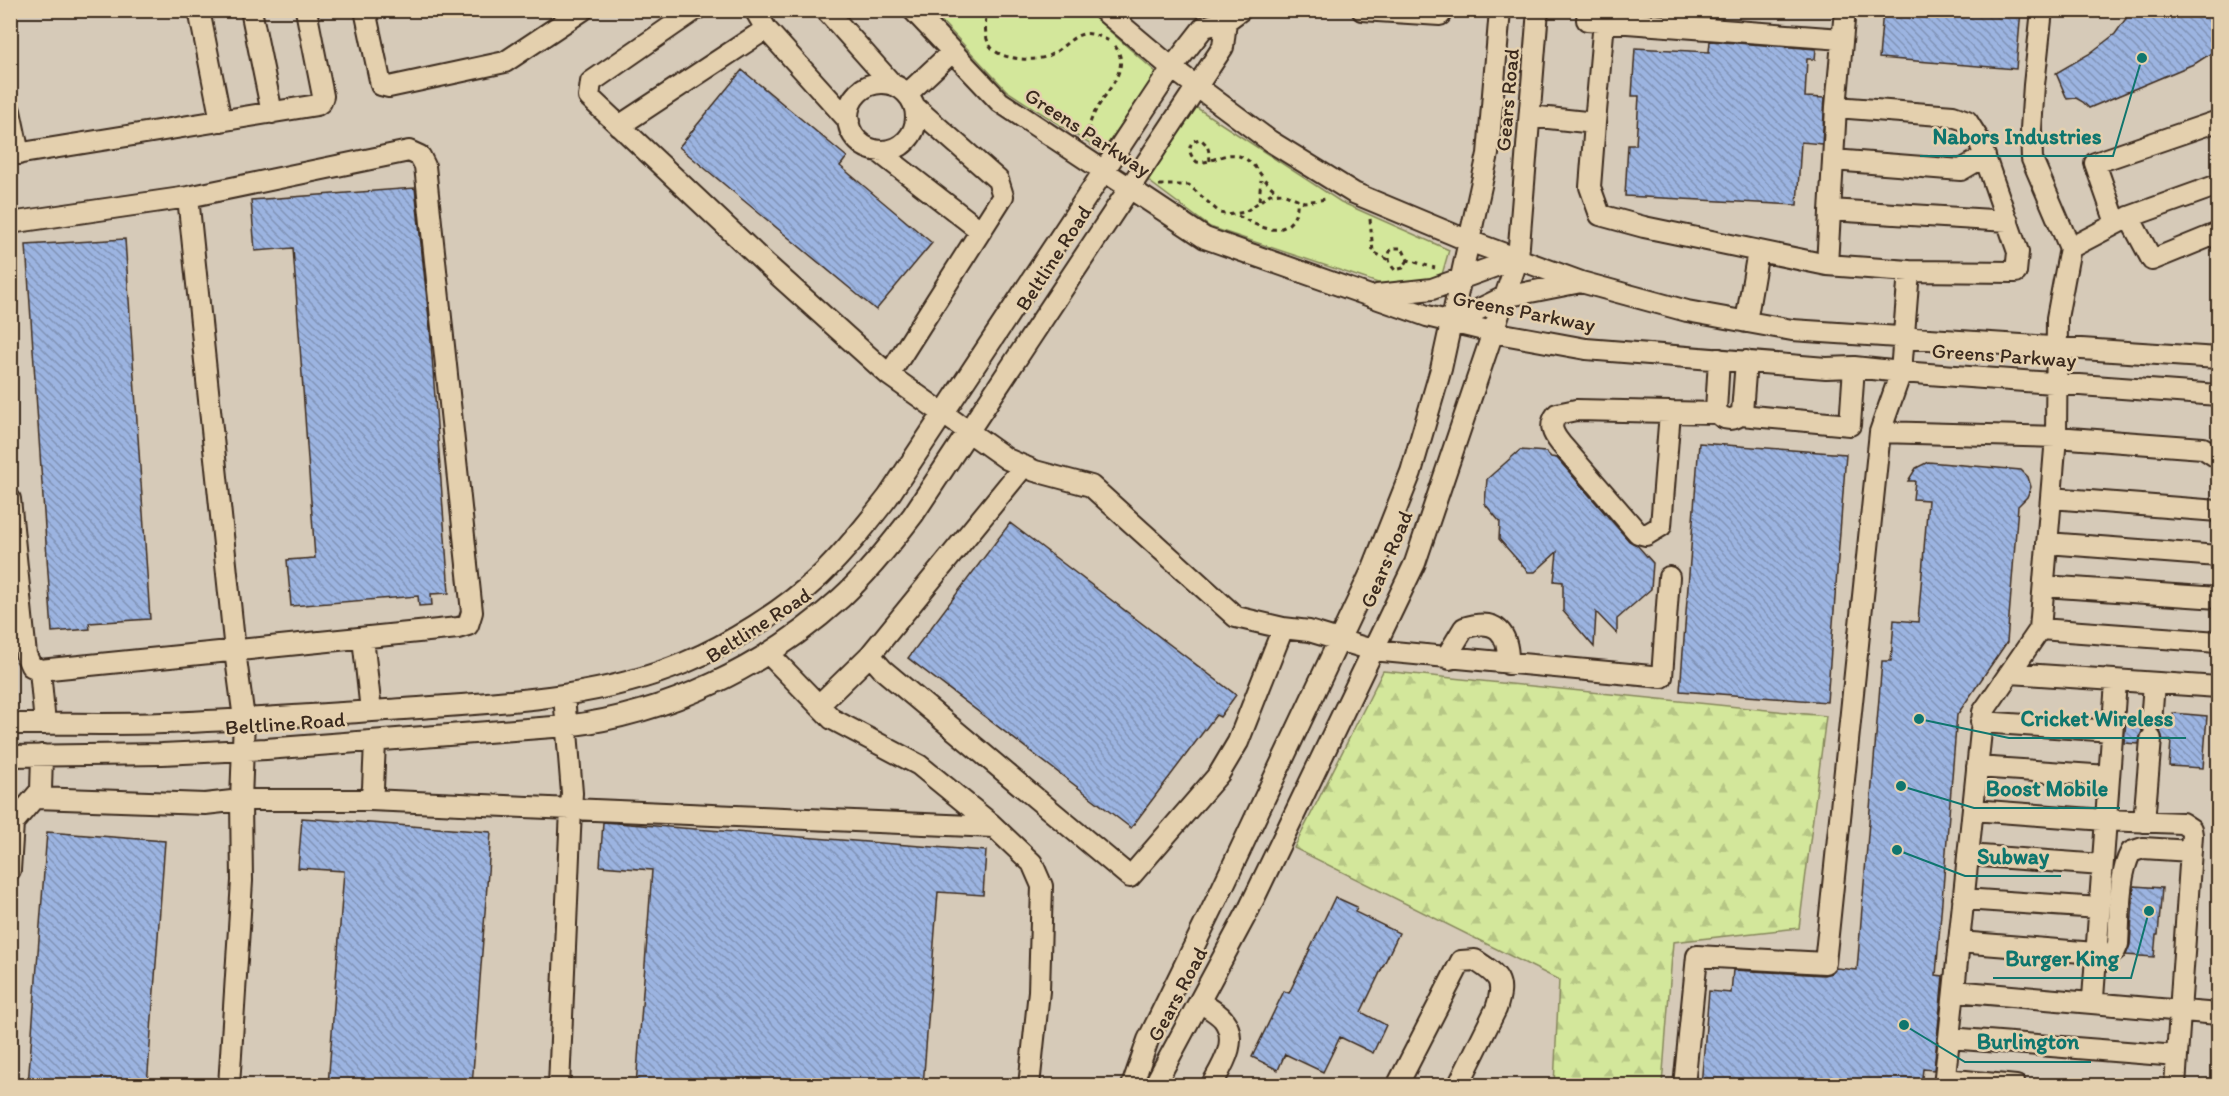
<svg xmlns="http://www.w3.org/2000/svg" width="2229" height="1096" viewBox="0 0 2229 1096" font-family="Itim,sans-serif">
	<defs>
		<pattern id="forest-firs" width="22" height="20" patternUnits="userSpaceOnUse" patternTransform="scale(1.5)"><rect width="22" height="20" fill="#d3e79b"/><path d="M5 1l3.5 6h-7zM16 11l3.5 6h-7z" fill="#b6c685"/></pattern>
		<pattern id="building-back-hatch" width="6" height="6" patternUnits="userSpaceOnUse" patternTransform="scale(1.5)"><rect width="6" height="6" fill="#9cb4e1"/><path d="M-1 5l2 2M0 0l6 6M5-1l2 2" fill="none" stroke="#8093b6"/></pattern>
	</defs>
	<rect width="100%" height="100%" fill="#d6cab8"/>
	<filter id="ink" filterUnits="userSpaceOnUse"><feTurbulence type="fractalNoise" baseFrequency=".0167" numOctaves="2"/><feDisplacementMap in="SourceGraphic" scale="12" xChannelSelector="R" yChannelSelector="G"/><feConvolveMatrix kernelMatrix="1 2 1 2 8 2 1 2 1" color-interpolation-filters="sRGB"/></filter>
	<g filter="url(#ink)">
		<!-- green -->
		<path fill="#d3e79b" stroke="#87885c" stroke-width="1.5" d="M932 11H1087L1157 73 1102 152 1007 91Z
			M1194 106 1341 202 1449 250 1441 278 1384 285 1210 227 1146 179Z"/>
		<!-- forest -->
		<path fill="url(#forest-firs)" stroke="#87885c" stroke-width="1.5" d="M1383 671 1826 716 1799 928 1673 942 1662 1085H1554L1559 980 1294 848Z"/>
		<!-- building -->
		<path fill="url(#building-back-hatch)" stroke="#3b2a1e" stroke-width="1.5" d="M1883 10H2021L2016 69 1879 58Z
			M2132 10H2218V44L2210 54 2196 63 2089 108 2083 102 2076 98 2067 99 2056 73 2089 54 2115 34Z
			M1710 41 1816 49 1815 59H1807L1805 97 1825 98 1822 144 1801 142 1797 205 1625 196 1628 145H1636L1639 96H1632L1635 48 1709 52Z
			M742 70 847 157 840 166 932 243 876 310 679 147Z
			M415 188 430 328 449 593 431 594 432 605 419 606 418 596 291 606 287 560 315 558 293 248 255 251 251 200Z
			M125 239 150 619 89 623 90 629 52 632 26 245Z
			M1699 443 1846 454 1827 702 1680 691Z
			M1520 450 1546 452 1551 457 1557 458 1629 541 1637 545 1653 563 1651 589 1617 619V634L1596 612 1594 647 1563 611V582L1554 581 1557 552 1535 572H1528L1499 539 1500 522 1485 504 1487 479Z
			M1928 462 2021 470 2028 477 2031 487 2027 497 2018 506 2007 642 1957 715 1936 975 1943 976 1934 1070 1923 1069 1921 1086H1701L1709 991 1731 993 1733 970 1824 975 1831 973 1836 968 1857 970 1882 661H1891L1894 620 1918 622 1928 500 1913 499 1915 481H1908L1916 468Z
			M1010 523 1236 695 1220 717 1216 715 1131 828 908 658Z
			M2173 713 2207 716 2203 768 2169 766 2171 741 2163 740 2160 731 2163 723 2172 724Z
			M2126 721 2139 722 2142 731 2139 744 2124 743Z
			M302 818 491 832 472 1086H328L344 871 298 868Z
			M603 822 986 851 983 895 938 892 923 1086H636L652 870 600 866Z
			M47 832 165 841 147 1086H28Z
			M2134 886 2162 888 2158 935H2156L2154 957 2126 955 2130 945Z
			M1335 897 1357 907 1355 912 1399 933 1361 1012 1386 1025 1373 1053 1340 1037 1323 1072 1285 1054 1278 1070 1252 1057 1284 991 1289 993Z"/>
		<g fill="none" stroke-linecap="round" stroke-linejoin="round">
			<defs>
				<path id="minor" d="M199 10 221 121
					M251 10 272 113
					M365 10 381 85 389 87 505 62 583 10
					M695 10 591 82 589 97 767 265 889 375 1007 459 1035 471 1091 486 1236 617 1283 628 1238 742 1219 774 1130 877 883 670 870 655 1024 466
					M755 10 766 29 849 121
					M826 10 892 84
					M913 10 1000 102 1205 238 1427 316 1492 332 1586 349 1826 368 1854 367 1901 372 2218 395
					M1103 10 1172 68 1270 141 1354 193 1469 241 1581 282 1687 311 1792 330 2218 358
					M1362 10 1440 15V10
					M1588 10 1587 20 1842 39
					M2042 10 2034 85 2031 129 2032 159 2070 248
					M848 117a34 34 0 1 1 68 0a34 34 0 1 1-68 0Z
					M907 94 952 52
					M1836 107 1845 10
					M10 111 19 154
					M1530 116 1595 123 1590 187 1600 215 1644 227 1827 265 1909 271 2016 272 2018 252 1979 140 1967 121 1953 116 1836 107 1827 265
					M1595 123 1604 21
					M619 126 766 29
					M878 151 981 231
					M10 155 317 105 321 102 323 96 306 10
					M1833 160 1961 170 1985 156
					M1830 210 2008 221
					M2129 217 2152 260 2218 233
					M10 223 188 197 409 151 420 156 425 166 472 612 468 625 458 628 40 670 31 666 26 655 10 499
					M2116 223 2095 163 2218 121
					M1377 295 1432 289 1518 258
					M1746 322 1758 251
					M1451 323 1504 297 1581 282
					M1719 359 1716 410C1722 421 1735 422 1742 412L1746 361
					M889 375 1003 196 998 180 915 107
					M1670 412 1661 526 1646 535 1638 533 1561 444C1553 434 1548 426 1557 414L1576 410 1717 413
					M1741 415 1850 425 1854 367
					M1880 432 2056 437 2203 448 2218 458
					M2051 498 2218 511
					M2047 543 2218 556
					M2044 586 2218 598
					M1283 628 1309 631 1372 650 1662 677 1669 577
					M2040 629 2218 642
					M363 638 371 711
					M768 653 832 719 919 765 990 823 1032 863 1042 886 1039 991 1029 1086
					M1450 659V651L1464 628C1497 617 1509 633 1508 664
					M40 670 45 724
					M2010 673 2218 687
					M819 705 870 655
					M1981 722 2112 731
					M2151 723 2154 683
					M10 724C61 723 112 725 163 723 243 720 324 714 404 709 499 702 595 700 684 663 730 644 784 610 820 576 845 552 867 524 888 497L1172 68 1204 27 1226 21 1241 10
					M10 756 162 754 266 749 566 726C668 714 765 667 841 598 868 573 891 544 913 515L1223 47 1226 21
					M1977 767 2108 776
					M36 798 205 804 241 800 244 719 235 651 188 197
					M370 800 571 809 572 793 564 695
					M1973 810 2105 820 2182 823 2191 829 2192 835 2175 1086
					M2144 822 2151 739
					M1968 855 2102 865
					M10 870 13 823 41 790 42 755
					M1963 899 2099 908
					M1959 942 2107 954 2115 951 2118 944C2120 918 2118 875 2131 852L2143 848 2191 851
					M1954 991 2218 1014
					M1200 1002C1207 1007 1217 1012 1223 1019 1240 1041 1222 1066 1211 1086
					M2095 1003 2093 998 2116 682
					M1949 1038 2177 1056
					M1945 1079 2016 1086
					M229 1086 242 881 241 800H370L373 788 375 742
					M559 1086 571 809 994 827
					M1132 1086 1148 1040 1218 897 1373 568 1411 472 1441 369 1488 154 1500 10
					M1154 1086 1248 911 1415 563 1518 258 1538 10
					M1397 1086 1461 961 1475 960C1498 975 1506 980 1496 1009L1458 1086
					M1684 1086 1697 956 1825 963 1880 432 1901 372 1909 271
					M1944 1086 1983 712 2040 629 2056 437 2057 318 2070 248 2129 217 2218 185"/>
			</defs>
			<!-- minor casing -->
			<use href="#minor" stroke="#3b2a1e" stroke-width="24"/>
			<!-- path -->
			<path stroke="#3b2a1e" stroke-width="3" stroke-dasharray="4.5 4.5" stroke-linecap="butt" d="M986 10C986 22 983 37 991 47 1000 60 1035 62 1048 56 1061 51 1070 37 1083 34 1093 32 1102 38 1110 41
				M1089 140C1082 105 1138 77 1115 46
				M1210 161C1209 151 1209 145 1200 139L1193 141C1187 149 1190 156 1197 162 1211 164 1221 153 1235 155 1256 158 1261 182 1278 192
				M1159 185H1189L1220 213 1228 215 1245 212 1270 194 1283 193 1304 202 1327 199
				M1259 200 1261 180
				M1238 216C1247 220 1255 225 1265 228 1286 234 1299 219 1297 199
				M1370 219 1373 252 1389 260
				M1408 260 1403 268 1395 270C1389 264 1388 259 1390 251L1394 248H1402L1408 260 1435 268"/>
			<!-- minor -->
			<use href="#minor" stroke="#e4d0ae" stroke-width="20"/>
		</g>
	</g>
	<g text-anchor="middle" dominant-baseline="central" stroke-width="5" stroke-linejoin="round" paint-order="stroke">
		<!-- street labels -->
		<g font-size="21" fill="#3b2a1e" stroke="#e4d0ae">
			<text transform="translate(1507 100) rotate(-85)">Gears Road</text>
			<text transform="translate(1088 132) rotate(33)">Greens Parkway</text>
			<text transform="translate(1053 258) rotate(-57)">Beltline Road</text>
			<text transform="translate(1524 311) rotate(11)">Greens Parkway</text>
			<text transform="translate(2004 355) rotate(4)">Greens Parkway</text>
			<text transform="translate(1386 559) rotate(-67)">Gears Road</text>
			<text transform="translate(758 625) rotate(-33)">Beltline Road</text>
			<text transform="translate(285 723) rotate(-4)">Beltline Road</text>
			<text transform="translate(1177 994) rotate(-62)">Gears Road</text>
		</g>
	</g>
	<!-- callouts -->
	<path fill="none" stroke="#0f766e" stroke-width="2" d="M2142 58L2113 156H1920M1919 719L2009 738H2186M1901 786L1974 808H2120M1897 850L1965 876H2061M2149 911L2131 978H1993M1904 1025L1965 1062H2091"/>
	<g fill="#0f766e" stroke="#e4d0ae" stroke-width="2">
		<circle cx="2142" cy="58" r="6"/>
		<circle cx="1919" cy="719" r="6"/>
		<circle cx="1901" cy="786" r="6"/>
		<circle cx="1897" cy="850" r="6"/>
		<circle cx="2149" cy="911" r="6"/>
		<circle cx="1904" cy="1025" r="6"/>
	</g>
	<g font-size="22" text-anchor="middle" font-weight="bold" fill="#0f766e" stroke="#e4d0ae" stroke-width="5" stroke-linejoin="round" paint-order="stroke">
		<text x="2017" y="144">Nabors Industries</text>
		<text x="2097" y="726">Cricket Wireless</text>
		<text x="2047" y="796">Boost Mobile</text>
		<text x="2013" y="864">Subway</text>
		<text x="2062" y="966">Burger King</text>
		<text x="2028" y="1049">Burlington</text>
	</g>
	<!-- margin -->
	<rect width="2229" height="1096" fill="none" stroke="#e4d0ae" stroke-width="36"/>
	<rect x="18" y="18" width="2193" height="1060" fill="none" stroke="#3b2a1e" stroke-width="2" filter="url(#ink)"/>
</svg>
